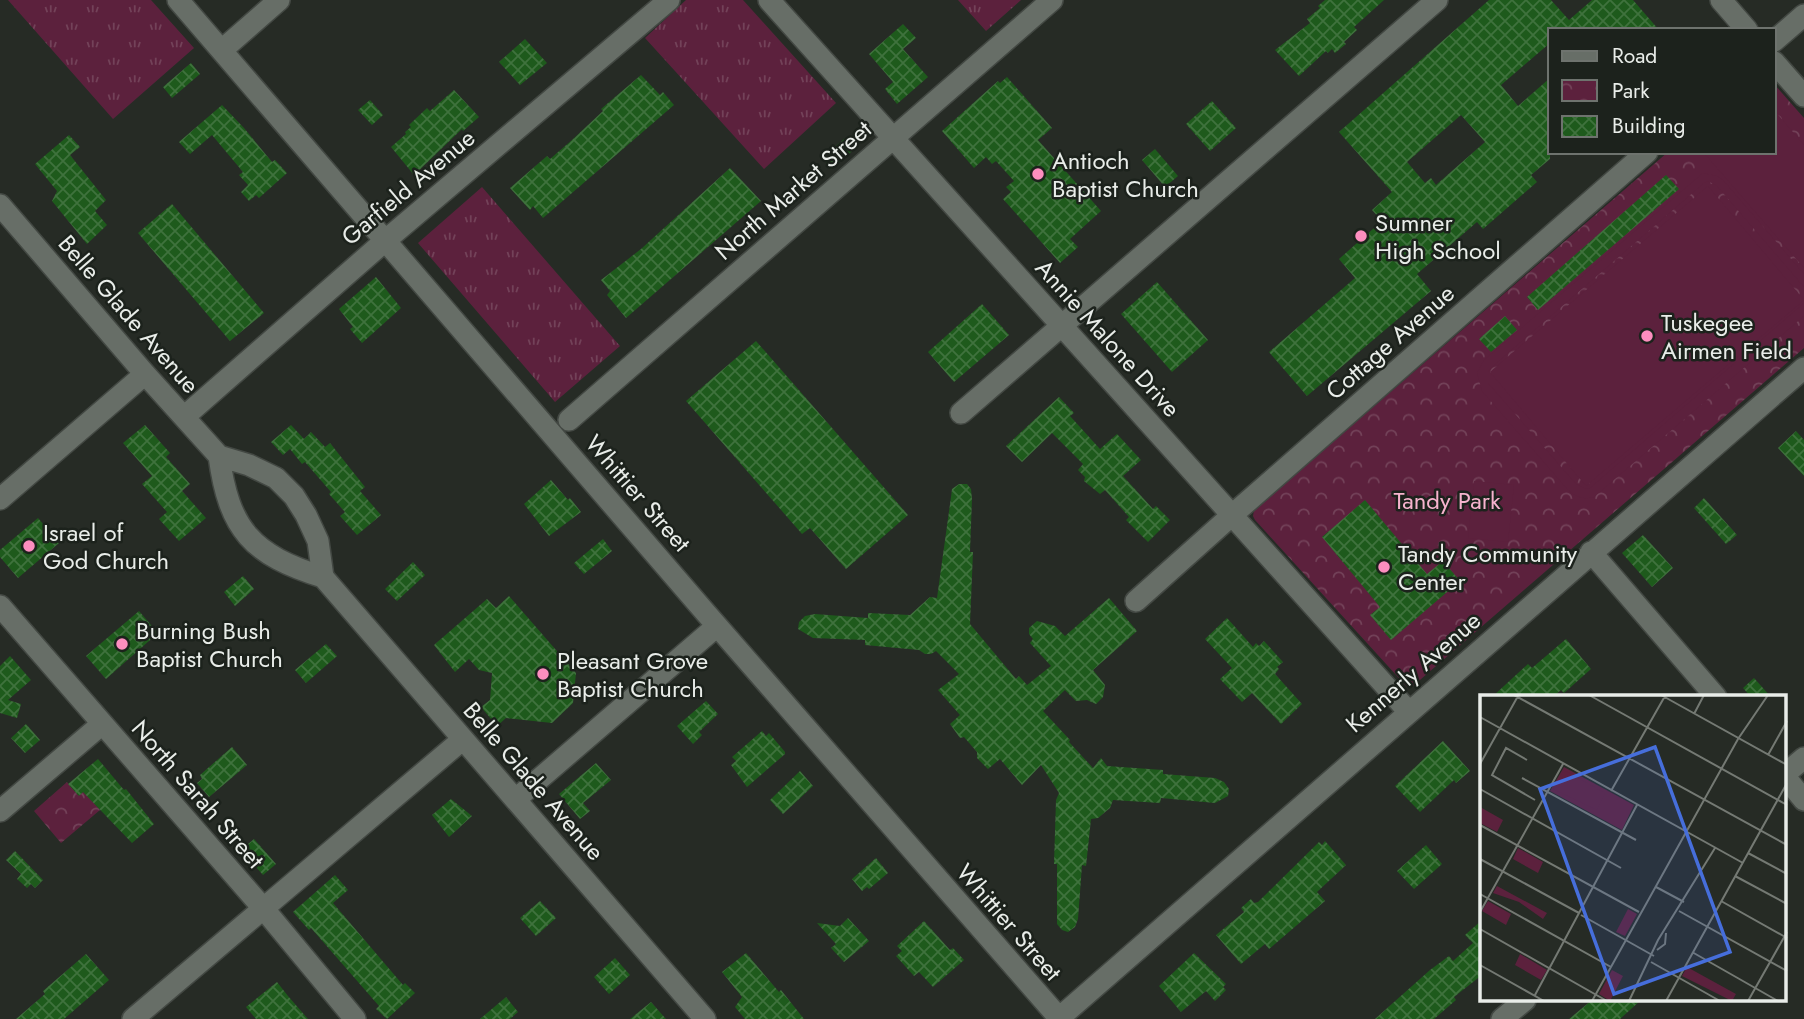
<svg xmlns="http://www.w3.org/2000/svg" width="1804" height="1019" viewBox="0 0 1804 1019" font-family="Jost,sans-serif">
	<defs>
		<pattern id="grass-tufts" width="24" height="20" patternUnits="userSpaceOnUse" patternTransform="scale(1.75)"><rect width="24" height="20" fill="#5c213d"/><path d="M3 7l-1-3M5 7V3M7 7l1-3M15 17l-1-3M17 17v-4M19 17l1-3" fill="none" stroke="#734259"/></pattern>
		<pattern id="park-crowns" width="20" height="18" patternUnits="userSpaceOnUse" patternTransform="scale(1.75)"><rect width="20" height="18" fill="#5c213d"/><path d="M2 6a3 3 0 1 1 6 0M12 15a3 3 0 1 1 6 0" fill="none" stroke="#734259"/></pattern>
		<pattern id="building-cross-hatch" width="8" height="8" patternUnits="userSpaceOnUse" patternTransform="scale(1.75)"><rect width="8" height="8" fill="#1e5a1c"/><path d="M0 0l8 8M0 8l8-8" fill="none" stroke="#3f723d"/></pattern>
	</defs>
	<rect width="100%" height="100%" fill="#262b25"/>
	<!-- grass -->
	<path fill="url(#grass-tufts)" d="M8 0H151L194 48 113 119Z
		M686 0H743L836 103 764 169 645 38Z
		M958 0H1021L986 31Z
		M482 187 620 346 555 402 418 243Z"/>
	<!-- park -->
	<path fill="url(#park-crowns)" d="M1774 84 1804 118V348L1413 686 1407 687 1255 520 1253 516 1254 510 1668 152H1774Z
		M67 782 78 795 84 791 100 810 61 843 34 811Z"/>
	<!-- pitch -->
	<path fill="#5c213d" d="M1774 110 1804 145V268L1704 153 1774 152Z
		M1703 173 1717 176 1723 180 1804 274V287L1717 186 1708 181 1704 183 1492 367 1488 372V383L1576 484 1586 489 1590 488 1804 303V316L1594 497C1584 500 1576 497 1568 490L1482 391 1477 373 1484 360Z
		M1708 186 1804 300 1586 486 1490 372Z
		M1474 481 1514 485 1508 542 1468 538Z"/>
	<!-- building -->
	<path fill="url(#building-cross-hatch)" fill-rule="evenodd" d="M1325 0H1384L1354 27 1357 30 1344 42 1346 44 1335 53 1332 49 1328 53 1326 51 1299 76 1275 50 1310 23 1307 19 1320 8 1318 6Z
		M1489 0H1551L1569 20 1592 0H1633L1659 30H1550V43L1501 85 1518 106 1550 78V159L1531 175 1537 182 1483 229 1477 222 1417 274 1431 291 1307 396 1269 352 1355 278 1339 259 1382 221 1372 210 1392 192 1339 132ZM1461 115 1485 142 1436 185 1431 178 1425 183 1407 162Z
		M903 24 916 38 903 49 928 77 897 104 885 89 893 82 869 54Z
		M525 39 547 63 520 85 499 62Z
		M191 63 200 74 172 98 163 87Z
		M641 75 660 95 663 92 674 105 543 218 533 206 530 210 510 188 547 156 550 159 572 140 603 111 601 109Z
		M1007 77 1052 128 1038 140 1101 211 1070 239 1078 247 1060 263 1003 199 1011 192 1006 187 1014 181 996 161 992 164 986 157 974 168 942 131 998 81 1000 83Z
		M454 90 479 117 463 131 462 129 414 175 391 147 406 134 405 132 411 127 409 125 427 108 430 111Z
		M370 100 383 115 372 125 358 110Z
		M1212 101 1236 128 1210 151 1186 124Z
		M222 105 244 128 272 162 275 160 287 173 259 198 256 195 249 201 241 192 248 185 239 175 243 172 212 135 190 154 179 142Z
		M69 135 80 147 70 155 106 200 95 211 107 225 87 244 52 201 57 191 35 164Z
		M848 136 857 147 831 169 822 157Z
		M1155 149 1178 176 1165 187 1142 160Z
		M730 168 761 201 626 318 607 295 610 291 601 280 641 249Z
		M1666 175 1679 189 1538 310 1527 297Z
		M172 204 264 313 230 341 138 233Z
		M376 277 401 308 362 343 350 329 353 327 339 309Z
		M1157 282 1208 340 1172 372 1121 314Z
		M982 304 1009 335 954 382 928 352Z
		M1505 316 1517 330 1491 352 1479 339Z
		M756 341 908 515 846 569 810 528 802 534 686 401Z
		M1059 397 1074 413 1070 416 1100 449 1117 434 1141 460 1123 476 1153 509 1156 506 1170 520 1148 542 1126 520 1129 517 1105 490 1100 494 1084 481 1085 477 1078 470 1083 464 1052 433 1022 462 1006 446Z
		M145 425 170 453 166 457 190 484 182 491 206 518 179 541 159 519 167 512 142 484 152 476 123 443Z
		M291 425 304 439 311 432 325 447 330 443 365 487 360 491 381 515 357 535 340 516 345 512 329 494 331 492 305 462 302 464 290 449 283 455 271 442Z
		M1796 431 1804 440V476L1778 448Z
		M551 480 568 500 570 498 581 512 549 536 524 504Z
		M959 484H967L971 489 972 499 970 552H973L970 624 1016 679 1019 676 1027 685 1051 666 1030 643 1033 639 1029 634V628L1037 621 1055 626 1065 636 1109 598 1137 631 1093 670 1105 685 1103 697 1096 704 1087 700 1076 701 1065 690 1043 711 1070 740 1069 742 1093 768 1101 758 1107 766 1163 770V774L1215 778 1224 782 1229 789 1228 796 1215 803 1161 798 1160 803 1113 800 1110 808 1098 818 1091 819 1086 866 1082 865 1078 919 1075 927 1068 932 1062 930 1057 924V864H1054L1056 800 1059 793 1041 765 1022 785 1000 759 988 769 977 758V752L964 737 960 738 950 724 960 715 938 690 959 674 936 651 931 654H925L919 650 865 645V640L813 638 798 629 799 622 805 616 815 614 868 618V613L910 615 930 597 937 598 951 497 952 489Z
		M1704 498 1737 535 1726 544 1694 508Z
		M1365 500 1427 574 1443 561 1460 581 1391 640 1370 615 1380 607 1322 537Z
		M38 518 59 543 18 578 0 557V550Z
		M1643 535 1673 568 1652 587 1622 553Z
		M603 539 612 551 584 574 574 563Z
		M413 562 425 575 397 601 385 589Z
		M243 576 254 589 235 606 224 592Z
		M509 596 576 673 573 703 552 723 506 718 497 726 481 707 490 700 492 673 479 670 469 659 455 672 434 645 487 599 496 608Z
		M139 611 158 633 106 679 86 656Z
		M1227 618 1253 647 1256 643 1259 646 1264 641 1283 662 1277 667 1279 669 1275 674 1302 704 1281 724 1252 693 1242 702 1220 679 1232 668 1205 639Z
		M1566 639 1591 669 1564 693 1561 690 1553 697H1492L1528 664 1532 668Z
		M326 644 337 656 306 683 295 670Z
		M10 656 31 680 8 700 21 704 17 718 0 713V666Z
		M1754 678 1771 697H1751L1743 688Z
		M706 701 718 714 699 732 702 735 693 744 677 726Z
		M26 724 40 740 25 753 11 738Z
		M762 731 766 736 769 733 785 752V754L747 787 731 765 736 761 732 757Z
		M1443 741 1470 771 1456 783 1454 780 1420 812 1395 786Z
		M232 747 247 765 209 797 197 783 202 779 200 775Z
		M98 759 124 790 126 789 154 824 132 843 83 792 79 796 68 784Z
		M596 763 611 780 583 803 590 811 580 819 559 794Z
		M800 771 813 786 783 814 770 800Z
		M451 799 472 816 449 837 432 815Z
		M254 839 276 864 263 875 241 850Z
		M1325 841 1346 865 1317 892 1325 901 1269 949 1265 944 1241 964 1216 935 1244 912 1241 908 1251 899 1254 903 1258 902 1319 842 1322 845Z
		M1426 845 1442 864 1414 889 1397 871Z
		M15 851 43 880 35 888 31 884 27 888 17 879 21 874 6 860Z
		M876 858 888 873 869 889 867 887 862 891 852 879Z
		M335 875 348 890 333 903 403 985 405 983 415 993 387 1019 376 1009 379 1006 311 928 309 930 293 912Z
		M540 901 556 918 536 936 520 918Z
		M848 918 869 941 844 962 831 948 836 944 817 923 840 926Z
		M1482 920V975L1454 997 1456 1000 1434 1019H1375L1430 970 1449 956 1453 961 1473 943 1465 935Z
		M924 921 950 950 953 948 964 960 933 987 919 972 914 976 896 956 902 951 897 946Z
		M746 953 779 992 781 990 804 1019H745L735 1007 742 997 722 972Z
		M1194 953 1226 984 1223 987 1226 990 1215 1001 1206 991 1181 1012 1159 986Z
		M86 954 109 980 64 1019H16L45 994 43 991Z
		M615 958 630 975 609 994 594 977Z
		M277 982 288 996 308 1019H256L246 1007Z
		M506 997 518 1012 510 1019H480Z
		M1592 1000H1641L1620 1019H1569Z
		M651 1002 666 1019H630Z"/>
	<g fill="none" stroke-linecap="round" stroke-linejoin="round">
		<defs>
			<path id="minor" d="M178 0 705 612 1060 1019
				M769 0 1408 711
				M1721 0 1747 30
				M1774 41 1804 15
				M222 50 279 0
				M1774 62 1804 96
				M0 205 145 374 219 456 249 465 276 478 294 496 306 515 318 541 323 577 705 1019
				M961 413 1437 0
				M184 417 386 240 669 0
				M569 420 1052 0
				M219 456C229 530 252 555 323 577
				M0 499 145 374
				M1591 552 1716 697
				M1136 601 1231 516 1647 152
				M0 606 263 908 355 1019
				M1785 774 1804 758
				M1785 777 1804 800
				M516 799 717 626
				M0 811 102 724
				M133 1019 462 740
				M1058 1019 1804 368
				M1502 1019 1525 1000"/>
		</defs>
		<!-- minor casing -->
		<use href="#minor" stroke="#434843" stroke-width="24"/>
		<!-- minor -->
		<use href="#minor" stroke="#676e67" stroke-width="21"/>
	</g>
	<!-- markers -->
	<g fill="#fd8ebf" stroke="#1c221c" stroke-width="2.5">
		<circle cx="1038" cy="174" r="7"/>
		<circle cx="1361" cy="236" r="7"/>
		<circle cx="1647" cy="336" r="7"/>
		<circle cx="29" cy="546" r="7"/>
		<circle cx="1384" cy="567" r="7"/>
		<circle cx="122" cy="644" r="7"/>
		<circle cx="543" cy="674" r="7"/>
	</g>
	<g text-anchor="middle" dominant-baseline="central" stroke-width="5" stroke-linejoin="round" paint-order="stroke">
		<!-- poi labels -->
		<g font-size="24" fill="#e9ede9" stroke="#1c221c" text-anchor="start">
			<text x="1052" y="160">Antioch<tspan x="1052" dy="28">Baptist Church</tspan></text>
			<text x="1375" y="222">Sumner<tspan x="1375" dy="28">High School</tspan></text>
			<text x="1661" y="322">Tuskegee<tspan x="1661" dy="28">Airmen Field</tspan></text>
			<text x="43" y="532">Israel of<tspan x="43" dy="28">God Church</tspan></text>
			<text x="1398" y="553">Tandy Community<tspan x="1398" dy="28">Center</tspan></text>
			<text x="136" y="630">Burning Bush<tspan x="136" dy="28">Baptist Church</tspan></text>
			<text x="557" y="660">Pleasant Grove<tspan x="557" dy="28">Baptist Church</tspan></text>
		</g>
		<!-- street labels -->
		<g font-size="24" fill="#e9ede9" stroke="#1c221c">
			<text transform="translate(408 187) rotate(-40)">Garfield Avenue</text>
			<text transform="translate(793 190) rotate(-41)">North Market Street</text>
			<text transform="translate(129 314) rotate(49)">Belle Glade Avenue</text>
			<text transform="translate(1108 338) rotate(48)">Annie Malone Drive</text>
			<text transform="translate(1390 342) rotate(-41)">Cottage Avenue</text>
			<text transform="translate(638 493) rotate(49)">Whittier Street</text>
			<text transform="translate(1413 672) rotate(-41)">Kennerly Avenue</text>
			<text transform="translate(534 781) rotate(49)">Belle Glade Avenue</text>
			<text transform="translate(198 794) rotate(49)">North Sarah Street</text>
			<text transform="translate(1009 922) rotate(49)">Whittier Street</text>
		</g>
		<!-- park labels -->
		<g font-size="24" fill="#f7b3ce" stroke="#1c221c">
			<text x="1447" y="500">Tandy Park</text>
		</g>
	</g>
	<!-- overview -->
	<g transform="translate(1480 695)">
		<rect width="306" height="306" fill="#262b25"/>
		<path d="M0 112 23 125 17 137 0 128ZM38 153 63 167 58 178 33 164ZM8 206 31 219 26 230 2 216ZM148 214 157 219 145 241 136 237ZM40 259 67 275 61 285 35 270ZM207 272 256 299 252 306 202 281ZM132 275 143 281 130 306 119 299Z" fill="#5c213d"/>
		<path d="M17 191 67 218 63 224 39 207 13 198Z" fill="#5c213d"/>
		<path d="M84 72 154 110 142 135 70 96Z" fill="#5c213d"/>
		<path d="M84 75 125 98 117 115 73 94Z" fill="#5c213d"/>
		<path fill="none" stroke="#747973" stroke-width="2" d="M34 0 307 150M109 0 307 110M181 0 307 70M214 19 224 0M0 22 263 168M288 60 307 26M47 65 26 53 12 80 55 105M0 69 38 1M42 83 156 145M0 94 141 173M131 96 185 1M0 130 159 217M268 158 307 179M0 164 99 218M255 181 307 209M176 192 204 207M0 199 131 272M241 206 307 243M199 216 307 276M0 217 83 69M101 220 174 261M0 234 127 306M177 255 185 249 186 238M212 257 298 306M171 267 240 306M0 270 64 306M55 300 157 110M112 306 258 44 288 0M149 306 178 245 235 153M186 306 307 88M268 306 307 237"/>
		<path fill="#466edb" fill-opacity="0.15" stroke="#466edb" stroke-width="3.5" d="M175 52 250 257 134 299 60 94Z"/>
		<rect width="306" height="306" fill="none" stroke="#e9ede9" stroke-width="3.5"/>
	</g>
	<!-- legend -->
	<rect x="1548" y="28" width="228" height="126" fill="#1c221c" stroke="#6e736e" stroke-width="2"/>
	<rect x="1562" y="51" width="35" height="10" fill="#676e67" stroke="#6e736e" stroke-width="2"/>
	<text x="1612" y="63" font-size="21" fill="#e9ede9">Road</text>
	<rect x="1562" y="80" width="35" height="21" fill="url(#park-crowns)" stroke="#6e736e" stroke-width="2"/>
	<text x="1612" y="98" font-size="21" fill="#e9ede9">Park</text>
	<rect x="1562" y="116" width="35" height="21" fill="url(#building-cross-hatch)" stroke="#6e736e" stroke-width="2"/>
	<text x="1612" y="133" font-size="21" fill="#e9ede9">Building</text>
</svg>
